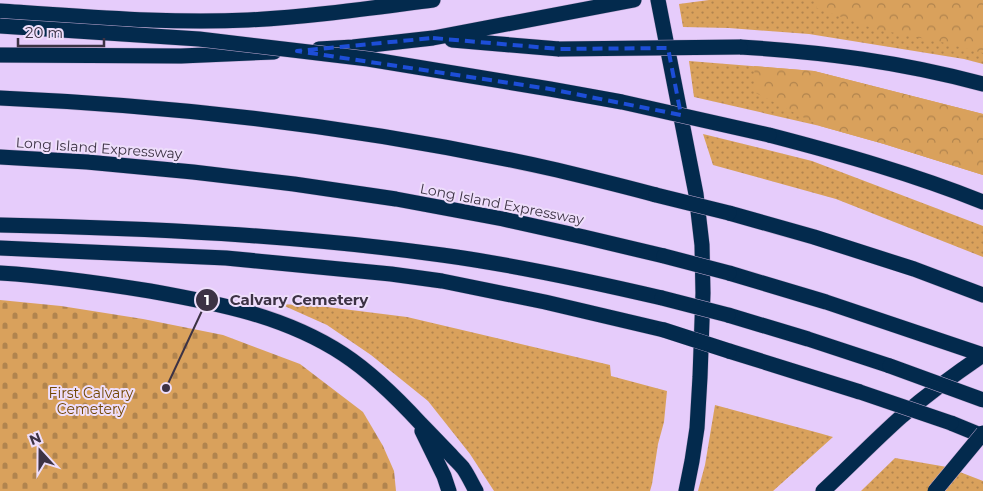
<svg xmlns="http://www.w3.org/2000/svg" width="983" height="491" viewBox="0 0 983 491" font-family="Montserrat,sans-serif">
	<defs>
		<pattern id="grass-dots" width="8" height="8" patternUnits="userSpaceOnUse" patternTransform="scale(1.25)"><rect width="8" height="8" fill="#d9a15c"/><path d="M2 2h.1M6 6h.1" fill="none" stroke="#b1844e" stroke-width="1.8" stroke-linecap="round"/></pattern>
		<pattern id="forest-crowns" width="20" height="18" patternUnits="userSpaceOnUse" patternTransform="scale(1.25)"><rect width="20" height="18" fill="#d9a15c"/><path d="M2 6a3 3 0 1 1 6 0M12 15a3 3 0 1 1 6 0" fill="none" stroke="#b1844e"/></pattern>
		<pattern id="cemetery-stones" width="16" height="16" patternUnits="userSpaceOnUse" patternTransform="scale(1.25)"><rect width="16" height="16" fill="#d9a15c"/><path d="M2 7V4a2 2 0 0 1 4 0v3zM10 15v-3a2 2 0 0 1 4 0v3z" fill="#b1844e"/></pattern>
	</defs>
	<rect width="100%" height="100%" fill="#e6ccfb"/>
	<!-- grass -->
	<path fill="url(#grass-dots)" d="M709 0H983V64L964 59 809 34 729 28 683 27 679 4Z
		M689 61 814 71 983 114V175L884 144 820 126 694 97Z
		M703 134 812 161 983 226V257L836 199 713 165Z
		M280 304 319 306 407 317 610 365 611 376 667 391 664 422 658 444 652 484 650 491H494L470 454 428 401 371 355 327 325Z
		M715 405 819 433 833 437 773 491H698L705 465Z
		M895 458 947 467 983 481V491H861Z"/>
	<!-- forest -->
	<path fill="url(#forest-crowns)" d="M820 0H983V53L941 42 875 29 816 8Z
		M754 66 814 71 983 114V175L884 144 820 126 756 93Z"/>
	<!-- cemetery -->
	<path fill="url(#cemetery-stones)" d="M0 300 61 306 143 319 223 335 300 364 363 412 383 446 394 471 396 491H0Z"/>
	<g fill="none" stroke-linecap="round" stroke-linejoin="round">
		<defs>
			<path id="motorway" d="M658 0 696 194 702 245 703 293 700 377 697 428 692 461 686 491
				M0 11C82 16 165 24 248 20 310 17 371 8 433 0
				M452 40 559 49
				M740 47C824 52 901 62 983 84
				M319 49 353 47 433 38 634 0
				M0 55 181 56 274 52
				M0 98C187 106 374 129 557 170 590 178 623 186 656 195
				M769 135C842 154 913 174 983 202
				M0 157 87 162 193 172 294 184 396 199 503 219 584 237 664 256
				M729 213 814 237 914 269 983 295
				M0 225C148 228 296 235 442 255 516 265 589 281 662 298
				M0 248 226 258 391 274 442 281 545 302 664 330
				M0 273C50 276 100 283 150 291 217 303 285 316 343 354 372 373 398 399 421 424 431 434 440 444 450 454 454 459 459 463 463 468 468 475 472 484 476 491
				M729 273 826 302 983 355
				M728 315 808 339 890 366
				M729 351 860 392
				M951 423 983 436
				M422 431 444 476 449 491
				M823 491C850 466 875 440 902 416 928 394 955 374 983 355"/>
		</defs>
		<!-- motorway casing -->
		<use href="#motorway" stroke="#c1aad3" stroke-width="16"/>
		<!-- motorway -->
		<use href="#motorway" stroke="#032a4d" stroke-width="15"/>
		<defs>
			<path id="motorway-bridge" d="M0 26 199 39 368 59 550 89 622 102 769 135
				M559 49 740 47
				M656 195 729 213
				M664 256 729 273
				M662 298 728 315
				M664 330 729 351
				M890 366 983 400
				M860 392 951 423
				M935 491 983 433"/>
		</defs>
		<!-- motorway-bridge casing -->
		<use href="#motorway-bridge" stroke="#c1aad3" stroke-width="16" stroke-linecap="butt"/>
		<!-- motorway-bridge -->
		<use href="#motorway-bridge" stroke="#032a4d" stroke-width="15"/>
	</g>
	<!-- marked area -->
	<path fill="none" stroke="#1d4ed8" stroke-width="4" stroke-dasharray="10 6" stroke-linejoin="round" d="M433 38 559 49 668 48 681 115 550 89 297 51Z"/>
	<g text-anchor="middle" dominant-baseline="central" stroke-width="4" stroke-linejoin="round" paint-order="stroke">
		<!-- street labels -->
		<g font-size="14" fill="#3c3244" stroke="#eedefb">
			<text transform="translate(99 148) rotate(4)">Long Island Expressway</text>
			<text transform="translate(502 204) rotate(11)">Long Island Expressway</text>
		</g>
		<!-- park labels -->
		<g font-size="14" fill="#714602" stroke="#eedefb">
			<text x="91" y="393">First Calvary<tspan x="91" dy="16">Cemetery</tspan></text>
		</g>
	</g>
	<!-- callouts -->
	<path fill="none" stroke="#3c3244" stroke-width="2" d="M166 388L207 300"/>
	<g fill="#3c3244" stroke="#eedefb" stroke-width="2">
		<circle cx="166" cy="388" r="5"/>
		<circle cx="207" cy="300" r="12"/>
	</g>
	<g font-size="15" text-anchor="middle" font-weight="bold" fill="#fff">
		<text x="207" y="305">1</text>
	</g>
	<g font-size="15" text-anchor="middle" font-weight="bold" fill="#3c3244" stroke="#eedefb" stroke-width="4" stroke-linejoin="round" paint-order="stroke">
		<text x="299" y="305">Calvary Cemetery</text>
	</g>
	<!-- north arrow -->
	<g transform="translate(40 451) rotate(339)" stroke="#eedefb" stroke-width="4" paint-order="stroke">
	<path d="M0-4L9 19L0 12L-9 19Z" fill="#3c3244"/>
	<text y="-8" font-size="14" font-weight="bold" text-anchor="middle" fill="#3c3244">N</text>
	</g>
	<!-- scale -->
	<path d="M18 38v8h86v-8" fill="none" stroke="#3c3244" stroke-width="2.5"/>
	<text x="25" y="38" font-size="15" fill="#3c3244" stroke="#eedefb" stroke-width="4" paint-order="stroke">20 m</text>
</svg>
